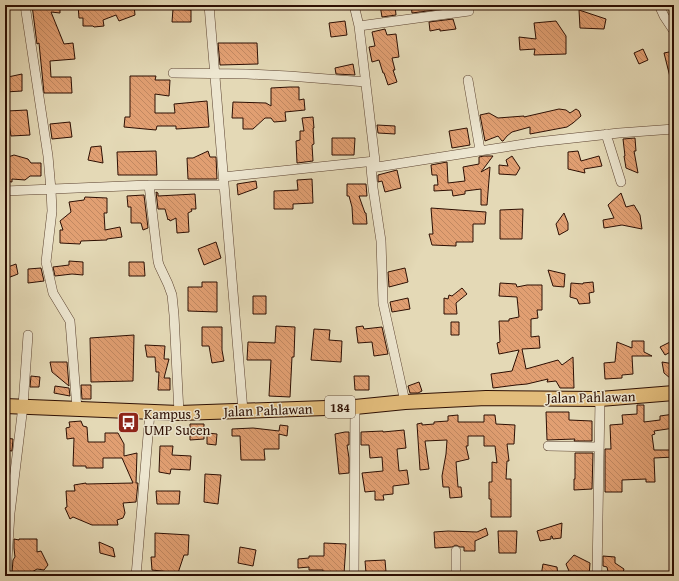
<svg xmlns="http://www.w3.org/2000/svg" width="679" height="581" viewBox="0 0 679 581" font-family="'Gentium Book Plus',serif">
	<defs>
		<pattern id="building-back-hatch" width="6" height="6" patternUnits="userSpaceOnUse"><rect width="6" height="6" fill="#e19f72"/><path d="M-1 5l2 2M0 0l6 6M5-1l2 2" fill="none" stroke="#c18861"/></pattern>
	</defs>
	<rect width="100%" height="100%" fill="#e4d9b6"/>
	<filter id="stains"><feTurbulence type="fractalNoise" baseFrequency=".005" numOctaves="4"/><feColorMatrix values="0 0 0 0 .2 0 0 0 0 .09 0 0 0 0 .02 0 0 0 .5 -.17"/></filter>
	<radialGradient id="worn" r=".72"><stop offset=".6" stop-color="#630" stop-opacity="0"/><stop offset="1" stop-color="#630" stop-opacity=".3"/></radialGradient>
	<!-- building -->
	<path fill="url(#building-back-hatch)" stroke="#2d0f03" d="M32 5H60V13L51 12 64 44 73 43 75 59 50 61 51 77H71L72 93H44L39 43 37 44Z
		M78 5H134L135 15 119 21 116 15 103 20 104 26 94 27 93 26H83V18H79Z
		M380 5H395L396 15 382 17Z
		M411 5H449L450 8 412 13Z
		M173 9 191 10V22H172Z
		M579 10 606 19 604 29 580 28Z
		M453 19 456 29 440 31V29L430 31 429 22Z
		M345 21 347 35 331 37 329 23Z
		M556 21 566 36V54L534 55 535 49 520 50 519 37 536 39 534 23Z
		M385 29 387 35 396 34 399 57 392 58 395 70H393L397 82 388 85 384 73H383L379 60 372 62 369 47 375 46 372 32Z
		M218 43H257L258 64 220 65Z
		M643 49 648 60 639 64 634 53Z
		M674 51V81H671L664 53Z
		M353 64 355 75 336 74 335 68Z
		M22 74V91L5 92 8 77Z
		M130 76H156L155 80H170L169 96 155 94V113H175L174 104 207 101 209 127 176 129V126H157L156 130 124 127 125 117H130Z
		M290 87H299V100L304 99 305 110 285 112 286 121 274 122 271 118H265L253 129H243V118H232L233 102 266 103 271 106V88Z
		M559 109 566 110 570 113 576 109 579 111 581 116 573 123 567 127 530 134V127L512 132 507 136 503 141H502L498 136 485 141 480 115 489 113 498 118 524 116V117Z
		M27 110 30 135 11 136 7 111Z
		M313 117 314 128H313L314 144 312 145 313 161 297 163 296 141 300 140V131H304L302 118Z
		M70 122 72 137 52 139 50 124Z
		M377 125 395 126V134L378 133Z
		M467 128 470 145 452 148 449 131Z
		M332 138H355L354 155H332Z
		M635 138 636 151H634L638 173 626 168 624 156H625L623 139Z
		M101 146 103 163 88 160 91 147Z
		M156 151 157 175H118L117 152Z
		M208 151 210 157H216L217 179H188L187 158H193Z
		M578 151 581 161 599 156 602 166 584 169 585 173 568 169V152Z
		M14 155 28 159 31 163H41V176H30L25 180 12 179V182L5 181V158Z
		M484 156H493L481 172 490 167 487 205H481V189L465 191V194L453 196 452 190 434 191V185H438L437 175H432L431 165 447 162 448 183 465 181 463 167 479 164V157Z
		M512 156 520 168 516 175 499 174V165L508 166 506 160Z
		M397 170 401 188 385 192 382 181 378 182V175Z
		M312 179 313 203 293 204V209H274V191L298 190 297 180Z
		M256 181 257 188 238 195 237 184Z
		M347 184H366L367 196H359L365 213H366L367 224H353L352 207 349 196H347Z
		M156 192 158 193V196L195 194 196 209H191L192 211 188 213 189 232 177 233 176 218 170 221 169 219 168 220 165 209H158Z
		M621 193 626 207 634 205 640 215 642 229 622 225 604 228 603 220 614 218 608 205Z
		M144 195 148 228 143 230 141 223H131V207H128L127 196Z
		M85 197 107 198V213H104L105 230 120 227 122 237 107 239V240L81 241 80 244 60 243V230H63L60 221 71 212 69 202 84 200Z
		M431 208 486 212 485 224H473V242H456V246L432 245 429 234H433Z
		M523 209 522 239H500V210Z
		M564 213 568 223V230L559 235 556 224Z
		M216 242 221 258 204 265 198 249Z
		M69 261 83 262V275L72 274 55 276 53 267 69 265Z
		M129 262H144L145 276H129Z
		M16 264 18 274 5 279V268Z
		M41 268 44 281 28 283V269Z
		M405 268 408 282 389 287 388 272Z
		M548 270 565 274 564 287 553 286Z
		M202 282H217V312L188 311V287H202Z
		M593 282 594 292 589 293 590 303 579 304 577 299 570 297 571 283 583 284V283Z
		M500 283 516 284 517 287 527 285H542V310H537L538 318 531 319V337L539 336 540 348 522 349 526 369 558 360 562 365 573 357 574 388H560L556 381 547 382 548 379 527 384 516 385 493 388 491 374 512 371 519 350 499 354 497 343 500 342 499 321H509V319L519 317 517 297 499 296Z
		M462 288 467 294 456 303 457 314H444V298L448 299 449 295 452 296Z
		M253 296H266V314H253Z
		M408 298 410 309 392 312 390 302Z
		M451 322H459V335H451Z
		M276 326 295 327 294 357H292L290 397 269 396 271 360H247L248 342 275 343Z
		M363 326 364 329 382 327 388 354 374 356 372 342 358 343 356 327Z
		M202 327H222V350L224 361 212 363 209 346H202Z
		M314 329 330 330 329 340 342 341 341 362 311 360Z
		M134 335 133 381 91 382 90 338Z
		M632 341H644V352L652 356H632L633 374 622 375V378L605 379 604 363 615 362 617 342 632 348Z
		M670 342 674 348V350L665 355 660 347Z
		M145 345 165 346 164 359H169L164 378H170V390H158L159 372H156L155 357H147Z
		M50 362H67L69 386 52 372Z
		M662 362 674 364V377L670 378 664 373Z
		M31 376 40 377 39 387H30Z
		M354 376H369V390H355Z
		M419 382 422 391 418 393H410L408 386Z
		M81 385H91V399H82Z
		M55 386 69 388 70 396 54 393Z
		M637 405H644V422L660 420V416L674 414V428L654 431 655 434 652 435 654 450H674V457L654 458 655 482H646V479L622 480V492H605V449H611L610 425 623 424 622 415 637 414Z
		M546 412H569V420L592 421V441H574L575 439 547 440Z
		M458 415V422H484V415H495L496 424 515 425 514 444H507L509 461H507L506 479H511V517H491V499H489V482H492V462L497 463 495 446H484V436H468V446H466L469 459 456 462 458 487H461L462 497 450 498 449 487H443L442 476 446 454 447 440 425 441 429 469 420 470 417 424 422 423V425L434 424V422L448 421V416Z
		M81 421 83 426 87 427 88 442H105V433H118L124 444V456L137 453 136 483H138L136 502 123 503 125 513 123 518 117 520 118 525H92L73 517 70 519 65 508 67 507 66 491H75L74 485 86 483V484L133 483 122 458H103V468H86V466H73L74 438 67 439 66 428 70 427 69 422Z
		M190 424H204V439L190 440Z
		M280 425 288 426 287 436 279 434V449H264L265 460H241L240 436H232V429L253 428 279 431Z
		M404 430 406 448 397 449 399 471 407 470 409 484 393 486V494L383 495 384 500H375V491L365 492 362 473 383 471 382 457 370 458 369 445H361V432L383 431V432Z
		M345 432H349V445H347L349 458V473L339 474 335 434Z
		M207 433 217 434 216 445 207 444Z
		M5 438 13 439 12 451 5 450Z
		M160 446H173L172 455 191 456 190 470 171 469 170 474 159 472Z
		M575 453H593L592 489 574 490V479H575Z
		M205 474 221 475 218 504 204 502Z
		M156 491H180L179 504H157Z
		M562 523 561 538 553 539 552 536H551V539L540 541 537 531Z
		M486 528 488 535 475 541V551H464V547H460L456 545 452 547 435 548 434 532 448 531 477 532Z
		M498 531H517L516 553H499Z
		M155 533 189 535 188 555H184L177 576H170V572L152 570 151 557H155Z
		M14 539 19 540V539H37V552L41 551 48 565 44 570 37 569 32 572 12 573 13 560 15 557 14 548Z
		M99 542 113 548 115 557 100 553Z
		M324 543 346 544 344 574 323 573V570H309V567L298 568V559L309 558V556H324Z
		M240 547 256 550 253 566 238 563Z
		M574 555 590 563 589 576H571L566 564Z
		M603 556 615 557V563L624 569 622 576H609L607 567 603 566Z
		M385 560 386 572 366 573 365 561Z
		M543 564 557 567 558 576H541Z"/>
	<g fill="none" stroke-linecap="round" stroke-linejoin="round">
		<defs>
			<path id="minor" d="M25 5 48 156 51 190 52 211 46 262 53 293 70 321 77 409
				M209 5 243 411
				M354 5 359 26 375 161 371 168 373 188 381 241 383 303 405 402
				M659 5 664 16 674 31
				M359 26 469 11
				M173 73 247 74 289 76 366 82
				M468 80 480 150
				M606 134 621 182
				M371 168 537 142 619 133 674 129
				M223 177 375 161
				M149 185 158 261 159 265 168 284 172 295 174 315 179 413
				M5 191 149 185H224
				M548 446 599 447
				M6 576 10 513 23 406 28 335
				M136 576 150 412
				M354 576 355 407
				M456 576V551
				M597 576 600 399"/>
			<path id="primary" d="M5 406 179 413 355 407 405 402 486 398 600 399 674 393"/>
		</defs>
		<!-- minor casing -->
		<use href="#minor" stroke="#5b4230" stroke-width="10"/>
		<!-- primary casing -->
		<use href="#primary" stroke="#2d0f03" stroke-width="16"/>
		<!-- minor -->
		<use href="#minor" stroke="#ede6d0" stroke-width="9"/>
		<!-- primary -->
		<use href="#primary" stroke="#e2bc7b" stroke-width="14"/>
	</g>
	<!-- icons -->
	<defs>
		<symbol id="bus-square" viewBox="-11 -11 22 22"><rect x="-9" y="-9" width="18" height="18" rx="4" fill="#8f2418" stroke="#ede6d0"/><path d="M-5-6H5V4H4V6H2V4H-2V6H-4V4H-5ZM-3.5-4V0h7V-4ZM-3.5 1.2v1.5H-2V1.2ZM2 1.2v1.5H3.5V1.2Z" fill="#fff"/></symbol>
	</defs>
	<g fill-rule="evenodd">
		<use href="#bus-square" x="116" y="410" width="25" height="25"/>
	</g>
	<g text-anchor="middle" dominant-baseline="central" stroke-width="3" stroke-linejoin="round" paint-order="stroke">
		<!-- shield labels -->
		<rect fill="#ede6d0" stroke="#675040" stroke-width="1" x="325" y="396" width="30" height="22" rx="3"/>
		<g font-size="13" font-weight="bold" fill="#2d0f03">
			<text x="340" y="407">184</text>
		</g>
		<!-- street labels -->
		<g font-size="14" fill="#2d0f03" stroke="#ede6d0">
			<text transform="translate(591 397) rotate(-1)">Jalan Pahlawan</text>
			<text transform="translate(268 410) rotate(-2)">Jalan Pahlawan</text>
		</g>
		<!-- poi labels -->
		<g font-size="14" fill="#2d0f03" stroke="#ede6d0" text-anchor="start">
			<text x="144" y="414">Kampus 3<tspan x="144" dy="16">UMP Sucen</tspan></text>
		</g>
	</g>
	<!-- margin -->
	<rect width="679" height="581" fill="none" stroke="#e4d9b6" stroke-width="20"/>
	<rect x="6" y="6" width="667" height="569" fill="none" stroke="#2d0f03" stroke-width="2"/>
	<rect x="10" y="10" width="659" height="561" fill="none" stroke="#2d0f03"/>
	<rect width="100%" height="100%" filter="url(#stains)"/>
	<rect width="100%" height="100%" fill="url(#worn)"/>
</svg>
